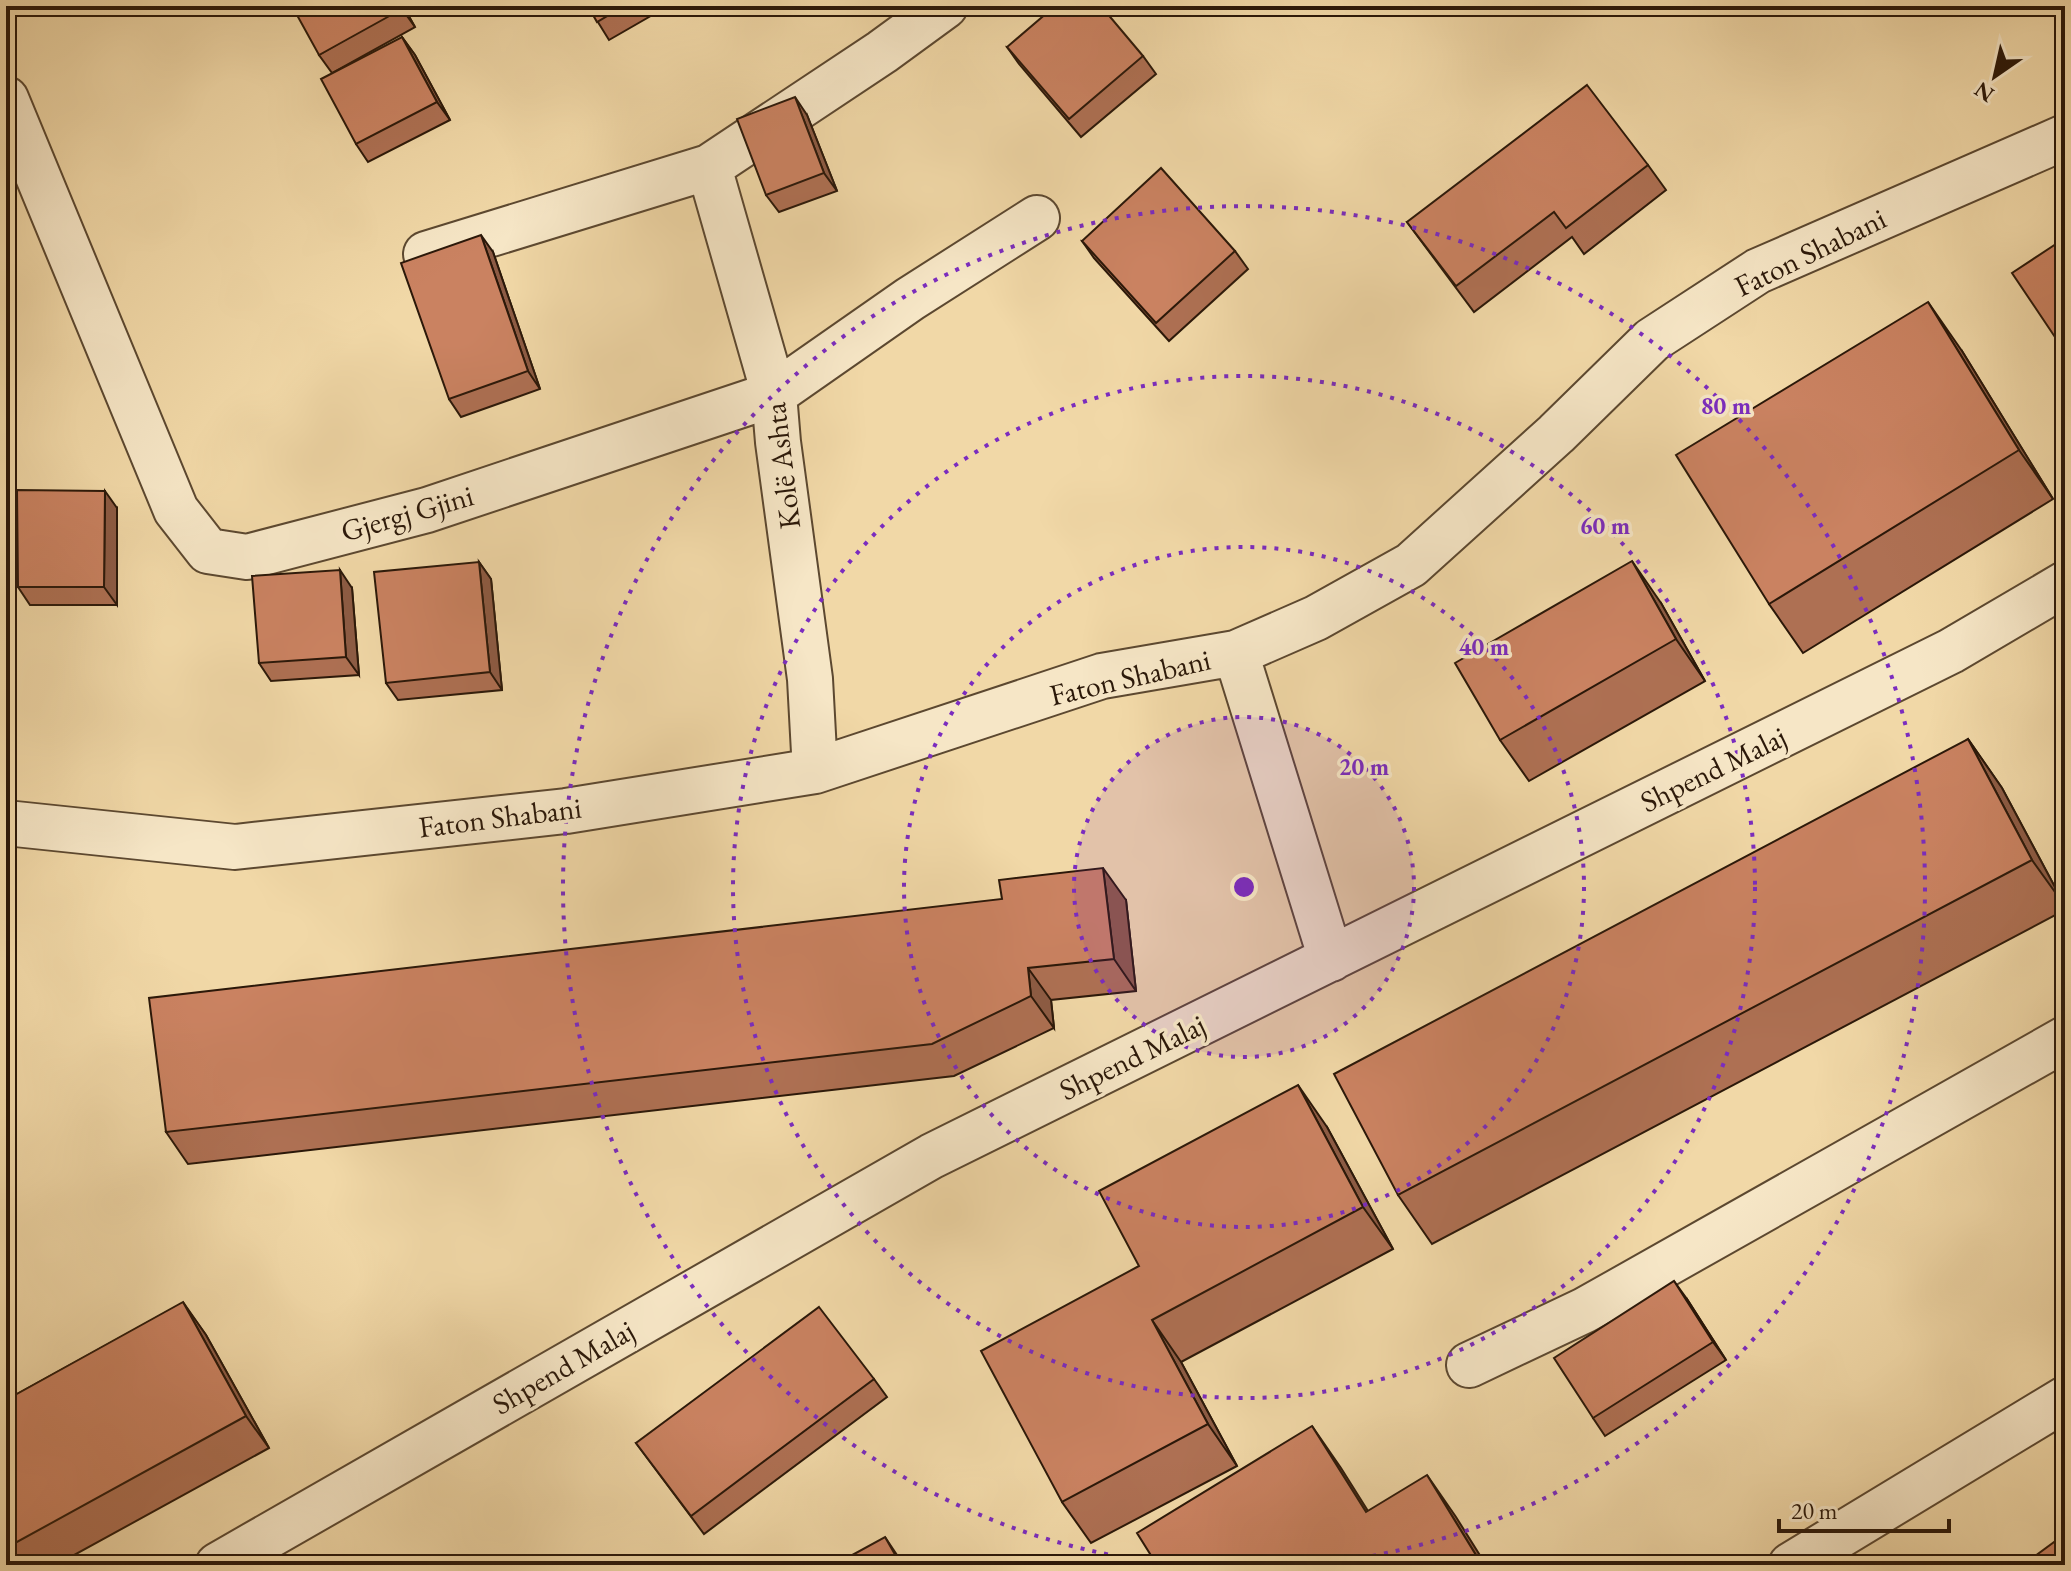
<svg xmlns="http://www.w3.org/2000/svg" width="2071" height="1571" viewBox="0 0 2071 1571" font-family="'EB Garamond',serif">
	<rect width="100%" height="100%" fill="#f1d8a7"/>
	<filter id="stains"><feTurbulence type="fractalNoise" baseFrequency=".0025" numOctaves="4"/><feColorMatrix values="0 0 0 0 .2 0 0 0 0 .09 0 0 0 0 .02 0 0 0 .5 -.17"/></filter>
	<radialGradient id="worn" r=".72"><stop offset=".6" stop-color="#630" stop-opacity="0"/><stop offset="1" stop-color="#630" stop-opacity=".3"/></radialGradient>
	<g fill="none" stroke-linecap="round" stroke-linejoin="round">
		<defs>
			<path id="minor" d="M6 99 176 510 208 551 247 557 427 510 774 394 910 299 1037 218
				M709 167 774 394 778 442 810 679 815 771
				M426 254 709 167 882 52 945 6
				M1236 653 1331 959
				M6 823 235 847 566 811 815 771 1102 676 1236 653 1316 618 1411 565 1556 434 1652 340 1758 271 2065 137
				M1469 1365 1585 1310 2065 1039
				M218 1565 932 1156 1951 651 2065 584
				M1791 1565 2065 1399"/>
		</defs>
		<!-- minor casing -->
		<use href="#minor" stroke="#5c4830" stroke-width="48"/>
		<!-- minor -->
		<use href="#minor" stroke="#f6e6c6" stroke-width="44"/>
	</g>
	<!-- wall -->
	<path fill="#ae7053" stroke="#2b1809" stroke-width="2" d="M403 6 415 27 332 73 319 55Z
		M588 6H668L609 40Z
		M402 37 415 55 450 120 368 162 356 144Z
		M1007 47 1143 56 1156 74 1081 137 1019 64Z
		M807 115 837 191 779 212 766 195Z
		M1648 165 1666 190 1584 254 1572 237 1474 312 1407 222Z
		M1082 241 1235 251 1248 269 1169 341 1094 258Z
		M493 252 540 389 461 417 449 399Z
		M6 349 15 388 6 390Z
		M1962 351 2053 499 1803 653 1769 604Z
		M117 508V605H30L18 587Z
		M479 562 491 579 502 690 398 700 386 683Z
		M352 588 359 675 271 681 259 663Z
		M1661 603 1705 681 1529 781 1500 740Z
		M1968 739 2002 788 2065 906V910L1432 1244 1398 1195Z
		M1126 900 1136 991 1051 1000 1054 1028 954 1076 188 1164 166 1132Z
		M1327 1127 1393 1249 1181 1362 1237 1466 1091 1543 1062 1502 1139 1266Z
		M1687 1299 1726 1360 1605 1436 1593 1418Z
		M183 1303 206 1335 269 1448 56 1565H6V1400Z
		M874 1379 887 1397 704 1534 636 1443Z"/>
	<!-- shaded-wall -->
	<path fill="#8d5b44" stroke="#2b1809" stroke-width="2" d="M400 6H403L415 27 402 9Z
		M402 37 415 55 450 120 437 102Z
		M795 97 807 115 837 191 824 173Z
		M481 235 493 252 540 389 528 371Z
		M1928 302 1962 351 2053 499 2019 450Z
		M6 349 15 388 6 376Z
		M105 491 117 508V605L104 587Z
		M1632 561 1661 603 1705 681 1676 639Z
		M479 562 491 579 502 690 490 672Z
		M340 570 352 588 359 675 346 657Z
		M1968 739 2002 788 2065 906 2032 860Z
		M1103 868 1126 900 1136 991 1114 959Z
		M1028 968 1051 1000 1054 1028 1031 996Z
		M1298 1085 1327 1127 1393 1249 1363 1207Z
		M1674 1281 1687 1299 1726 1360 1713 1342Z
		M183 1302 206 1335 269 1448 246 1416Z
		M1152 1320 1181 1362 1237 1466 1208 1424Z
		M1312 1426 1341 1468 1395 1554 1366 1512Z
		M1427 1475 1456 1517 1486 1565H1482Z
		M885 1537 897 1555 903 1565H901Z"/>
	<!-- building -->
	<path fill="#ca8261" stroke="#2b1809" stroke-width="2" d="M292 6H400L402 9 319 55Z
		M588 6H624L597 22Z
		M1055 6H1101L1143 56 1069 119 1007 47Z
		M402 37 437 102 356 144 321 79Z
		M1587 85 1648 165 1566 228 1554 212 1456 286 1407 222Z
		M795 97 824 173 766 195 737 119Z
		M1161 168 1235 251 1156 323 1082 241Z
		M481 235 528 371 449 399 401 263Z
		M2065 238V352L2012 273Z
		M1928 302 2019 450 1769 604 1676 455Z
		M17 490 105 491 104 587H18Z
		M1632 561 1676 639 1500 740 1455 663Z
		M479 562 490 672 386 683 374 572Z
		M340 570 346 657 259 663 252 576Z
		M1968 739 2032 860 1398 1195 1334 1074Z
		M1103 868 1114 959 1028 968 1031 996 932 1044 166 1132 149 998 1002 899 999 880Z
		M1298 1085 1363 1207 1152 1320 1208 1424 1062 1502 981 1351 1139 1266 1099 1191Z
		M1674 1281 1713 1342 1593 1418 1554 1358Z
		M183 1302 246 1416 6 1548V1400Z
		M819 1307 874 1379 691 1516 636 1443Z
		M1312 1426 1366 1512 1427 1475 1482 1565H1157L1137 1533Z
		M2065 1534V1565H2023Z
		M885 1537 901 1565H834Z"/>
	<!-- distance rings -->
	<circle cx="1244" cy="887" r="170" fill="#7b2cbf" fill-opacity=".12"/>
	<g fill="none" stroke="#7b2cbf" stroke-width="4" stroke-dasharray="4 8">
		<circle cx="1244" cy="887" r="170"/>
		<circle cx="1244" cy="887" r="340"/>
		<circle cx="1244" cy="887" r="511"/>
		<path d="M1179 1565A681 681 0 1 1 1309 1565"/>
	</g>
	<g text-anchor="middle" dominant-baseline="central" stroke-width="7" stroke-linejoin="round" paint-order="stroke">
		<!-- street labels -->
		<g font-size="30" fill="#2b1809" stroke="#f6e6c6">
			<text transform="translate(1810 252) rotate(-26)">Faton Shabani</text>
			<text transform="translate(782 466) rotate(-97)">Kolë Ashta</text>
			<text transform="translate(407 513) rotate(-16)">Gjergj Gjini</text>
			<text transform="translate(1130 677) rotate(-13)">Faton Shabani</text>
			<text transform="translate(1713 769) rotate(-26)">Shpend Malaj</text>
			<text transform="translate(500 817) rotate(-7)">Faton Shabani</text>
			<text transform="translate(1132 1057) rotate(-26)">Shpend Malaj</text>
			<text transform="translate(563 1367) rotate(-30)">Shpend Malaj</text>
		</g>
	</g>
	<circle cx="1244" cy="887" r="12" fill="#7b2cbf" stroke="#f6e6c6" stroke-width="4"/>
	<g font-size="24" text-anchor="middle" font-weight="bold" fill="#7b2cbf" stroke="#f6e6c6" stroke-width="7" stroke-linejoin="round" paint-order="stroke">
		<text x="1726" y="414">80 m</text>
		<text x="1605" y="534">60 m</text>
		<text x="1484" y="655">40 m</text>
		<text x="1364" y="775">20 m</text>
	</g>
	<!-- margin -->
	<rect width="2071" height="1571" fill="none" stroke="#f1d8a7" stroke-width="32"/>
	<rect x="8" y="8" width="2055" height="1555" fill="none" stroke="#2b1809" stroke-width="4"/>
	<rect x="16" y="16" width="2039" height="1539" fill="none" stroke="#2b1809" stroke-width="2"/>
	<!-- north arrow -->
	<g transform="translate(1995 76) rotate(214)" stroke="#f6e6c6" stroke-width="6" paint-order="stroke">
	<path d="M0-6L14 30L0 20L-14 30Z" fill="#2b1809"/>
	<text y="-12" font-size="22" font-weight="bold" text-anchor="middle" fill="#2b1809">N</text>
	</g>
	<!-- scale -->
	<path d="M1779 1519v12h170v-12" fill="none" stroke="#2b1809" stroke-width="4"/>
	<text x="1791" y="1519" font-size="24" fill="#2b1809" stroke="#f6e6c6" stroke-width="6" paint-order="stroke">20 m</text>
	<rect width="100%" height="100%" filter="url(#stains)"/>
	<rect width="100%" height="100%" fill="url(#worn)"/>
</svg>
